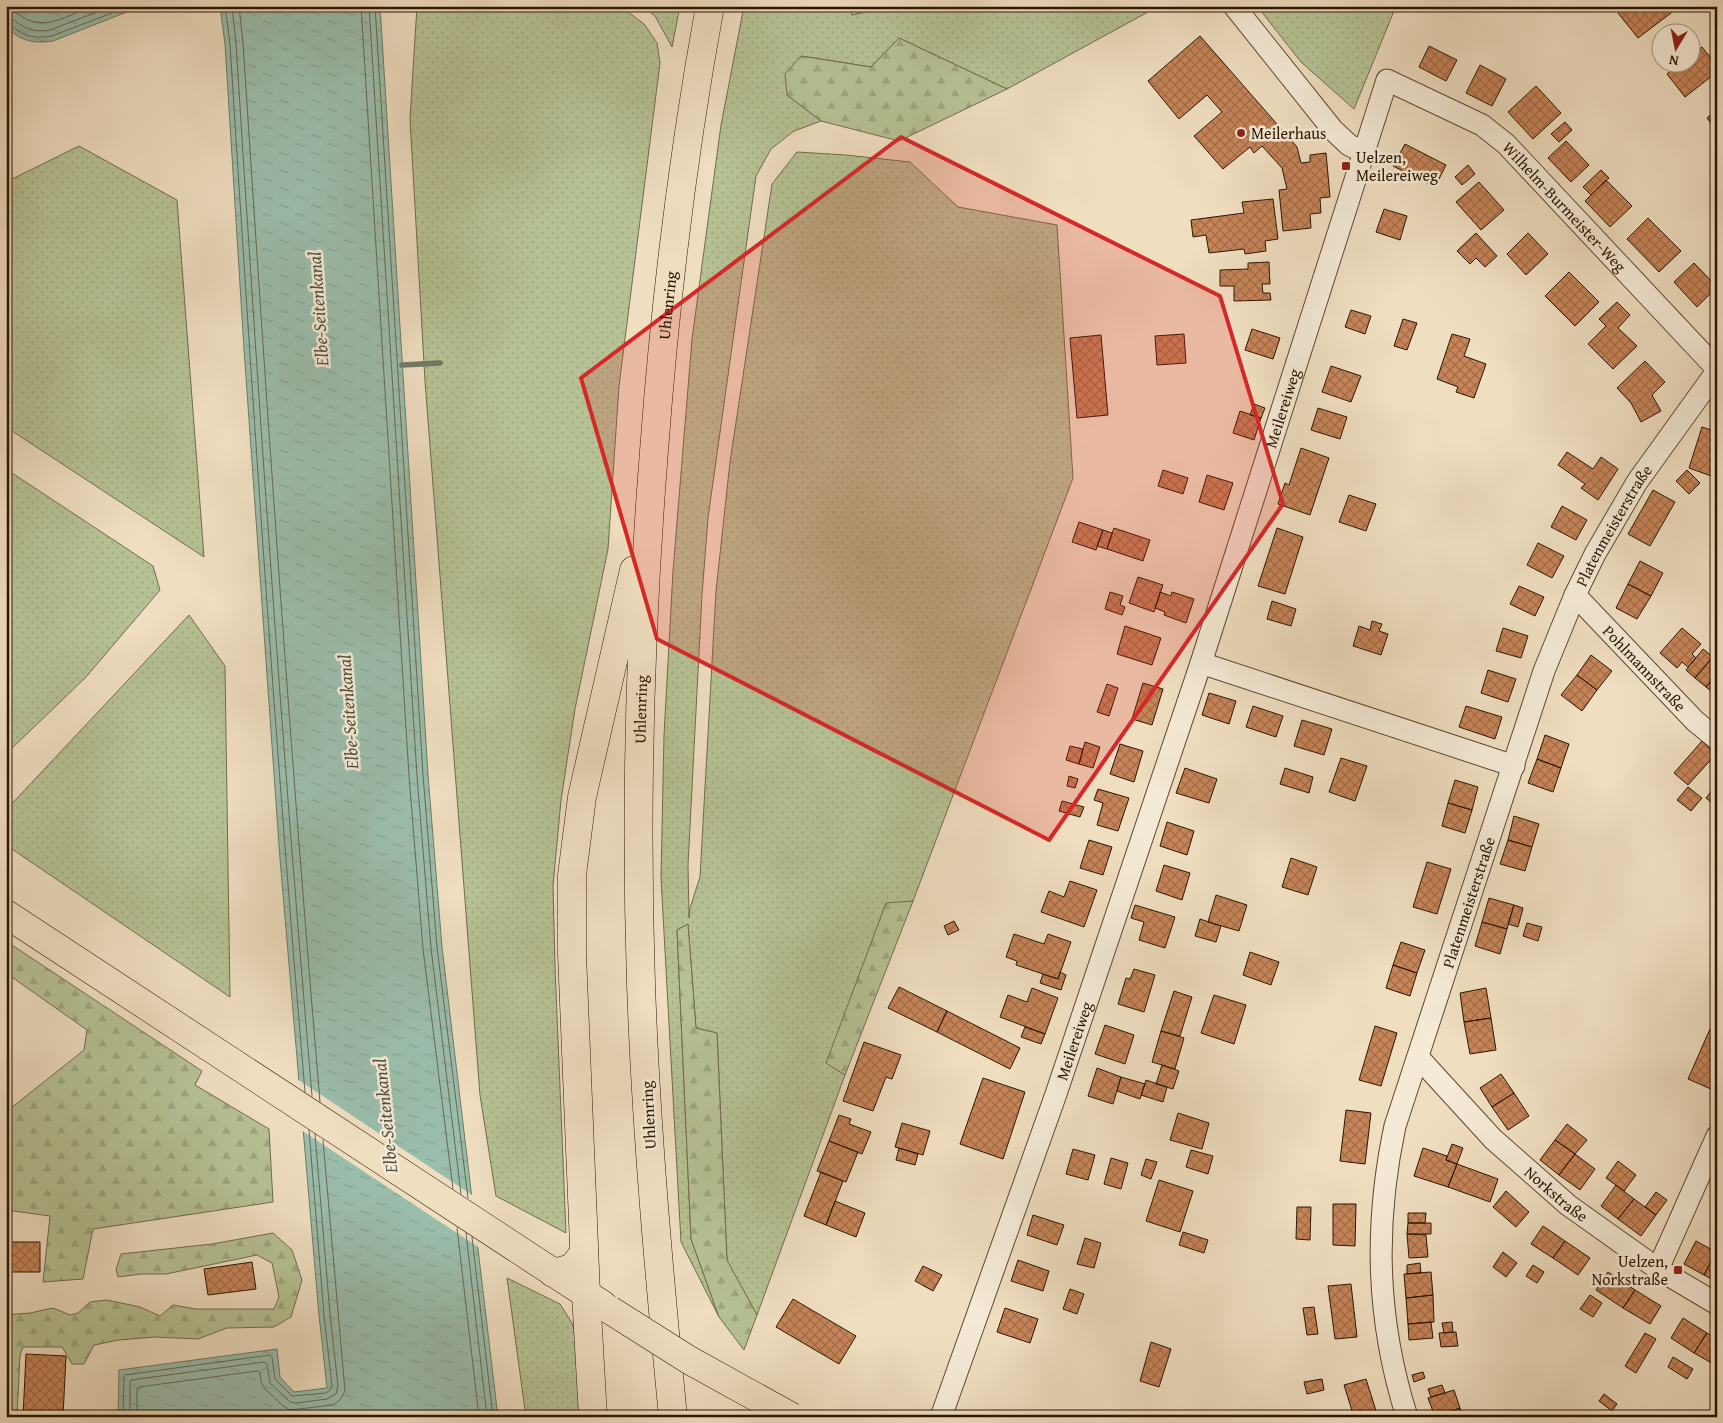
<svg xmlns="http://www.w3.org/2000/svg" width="1723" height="1423" viewBox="0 0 1723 1423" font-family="'Gentium Book Plus',serif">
	<defs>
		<pattern id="grass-dots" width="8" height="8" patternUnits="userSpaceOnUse" patternTransform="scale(1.25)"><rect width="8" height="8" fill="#b6c295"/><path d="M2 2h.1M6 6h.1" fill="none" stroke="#9da67f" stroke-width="1.8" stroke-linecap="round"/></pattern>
		<pattern id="forest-firs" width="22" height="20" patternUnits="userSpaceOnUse" patternTransform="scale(1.25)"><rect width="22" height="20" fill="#b6c295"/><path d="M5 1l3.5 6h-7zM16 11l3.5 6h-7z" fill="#9da67f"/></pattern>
		<pattern id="water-ripples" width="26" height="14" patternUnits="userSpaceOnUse" patternTransform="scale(1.25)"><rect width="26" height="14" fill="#9bbdac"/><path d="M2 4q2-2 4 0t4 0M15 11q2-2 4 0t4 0" fill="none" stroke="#86a292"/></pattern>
		<pattern id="building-cross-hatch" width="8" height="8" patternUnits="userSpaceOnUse" patternTransform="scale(1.25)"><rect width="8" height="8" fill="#c78559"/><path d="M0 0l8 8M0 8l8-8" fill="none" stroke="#a26c47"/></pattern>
	</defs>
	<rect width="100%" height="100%" fill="#efdec0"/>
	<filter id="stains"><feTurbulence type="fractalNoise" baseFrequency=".004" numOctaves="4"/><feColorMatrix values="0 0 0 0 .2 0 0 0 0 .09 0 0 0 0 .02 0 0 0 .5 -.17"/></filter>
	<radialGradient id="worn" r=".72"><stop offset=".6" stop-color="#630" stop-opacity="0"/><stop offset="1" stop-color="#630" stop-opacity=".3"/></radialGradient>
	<!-- grass -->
	<path fill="url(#grass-dots)" stroke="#716c4c" d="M417 6H620L644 24 657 43 660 63 619 386 608 549 575 709 561 800 553 886 555 967 566 1233 496 1196 480 1095 425 381 410 119Z
		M642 6H680L672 47 655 16Z
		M744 6H851L852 15 891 6H1159L1007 89 899 38 871 67 801 56 787 95 821 121 794 131 771 149 756 176 708 518 702 595 688 865 689 918 690 908 700 877 716 591 730 462 772 184 797 152 846 155 910 162 958 207 1057 225 1073 478 913 901 886 904 827 1063 845 1075 757 1315 727 1261 717 1033 696 1028 688 924 677 930 691 1239 719 1317 681 1242 661 878 664 735 673 571 692 339 721 125Z
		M1257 6H1396L1354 109 1301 62Z
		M79 146 177 200 204 557 6 427V182Z
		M6 469 153 566 160 590 86 677 6 754Z
		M189 615 225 666 230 997 6 845V810Z
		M507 1278 560 1304 572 1323 580 1349 583 1417H526Z"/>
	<!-- forest -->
	<path fill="url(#forest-firs)" stroke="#716c4c" d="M851 6H891L852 15Z
		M899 38 1007 89 899 141 821 121 787 95 785 74 801 56 871 67Z
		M913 901 845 1075 826 1063 886 903Z
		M688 924 696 1028 717 1033 727 1260 757 1315 744 1350 719 1317 691 1239 677 930Z
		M6 941 202 1071 195 1085 269 1129 273 1202 93 1229 83 1279 43 1282 50 1216 6 1210V1112L84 1050 87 1030 6 973Z
		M273 1233 292 1250 302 1280 291 1317 274 1327 227 1328 198 1339 154 1337 119 1340 94 1345 84 1364H72L62 1347H23L20 1355 17 1417H6V1315L30 1313 53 1308 70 1315 78 1313 90 1302 107 1300 140 1307 160 1316 173 1305 196 1309H274L279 1297 272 1263 257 1255 166 1274H141L118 1277 116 1269 121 1254 212 1244Z"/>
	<!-- water -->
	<path fill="url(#water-ripples)" stroke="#6f7a68" d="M6 6H142L53 41C33 44 21 41 6 27Z
		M220 6H380L428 775 442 947 498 1417H118L119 1370 277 1349 280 1377 294 1392 327 1388 319 1315 280 859 244 349 225 44Z"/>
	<!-- pier -->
	<path fill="#efdec0" d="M297 1079 475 1197 481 1249 301 1130Z"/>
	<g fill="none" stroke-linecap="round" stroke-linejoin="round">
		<!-- shore -->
		<path stroke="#646957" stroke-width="1" d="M225 6 230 44C252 393 275 743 305 1092
			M232 6 236 43C258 395 282 746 312 1096
			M239 6 243 43C266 396 290 749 320 1102
			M361 6 409 776 423 949 453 1189
			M369 6 417 776 431 948 461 1194
			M375 6 423 775 437 947 468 1198
			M6 10C17 11 22 18 31 21 50 28 74 13 92 6
			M6 18C14 18 15 22 21 25 30 31 40 32 50 30L113 6
			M6 24C13 25 14 29 20 32 30 38 40 38 52 36L130 6
			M457 1228 479 1417
			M466 1233 487 1417
			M472 1237 493 1417
			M123 1417 124 1377 125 1375 270 1355 272 1357 275 1379 292 1396 326 1393 330 1390 332 1386 324 1315 309 1130
			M130 1417V1382L131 1380 264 1362 267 1364 270 1383 290 1402 296 1403 327 1399 336 1394 338 1386 330 1314 315 1134
			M137 1417V1389L139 1387 257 1371 260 1372 261 1382 265 1389 282 1405 290 1410 333 1405 340 1400 345 1391 323 1140"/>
		<!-- stream -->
		<path stroke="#6f7a68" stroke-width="5.5" d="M402 365 440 363"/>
	</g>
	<!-- building -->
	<path fill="url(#building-cross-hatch)" stroke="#2c1502" d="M1626 6H1673L1675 10 1638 38 1618 13Z
		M1200 36 1297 147 1301 163 1310 162V155L1326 153 1330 197 1320 198 1321 213 1310 214 1311 228 1283 231 1279 190 1287 189 1282 168 1262 146 1254 153 1250 147 1223 169 1194 136 1222 112 1207 95 1179 119 1148 81Z
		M1429 46 1457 60 1446 81 1419 67Z
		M1702 47 1717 66V72L1685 97 1667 74 1682 62H1690V56Z
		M1480 65 1506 79 1492 106 1466 93Z
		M1536 86 1561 113 1533 139 1508 112Z
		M1717 110V131L1707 118Z
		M1565 122 1572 130 1559 142 1551 134Z
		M1566 141 1589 165 1571 182 1548 158Z
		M1405 144 1446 165 1435 187 1393 166Z
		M1468 165 1475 174 1462 185 1455 177Z
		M1601 170 1609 178 1591 195 1583 187Z
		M1606 180 1632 206 1610 227 1585 201Z
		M1479 182 1504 210 1481 230 1456 202Z
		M1273 199 1278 239 1265 241 1266 251 1245 254 1244 249 1209 253 1206 235 1193 237 1191 220 1244 213 1242 202Z
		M1384 209 1407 216 1400 240 1376 232Z
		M1648 218 1681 251 1659 272 1627 239Z
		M1476 233 1497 256 1485 267 1476 258 1470 264 1457 251Z
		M1528 233 1548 254 1526 275 1507 254Z
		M1269 262 1270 284H1262L1263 293H1270L1271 300 1234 301V286H1220V270L1248 269V263Z
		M1694 263 1717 287 1697 307 1674 282Z
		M1569 272 1599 302 1575 326 1545 296Z
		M1617 302 1630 315 1618 328 1637 346 1613 369 1588 344 1606 326 1599 319Z
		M1351 310 1371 316 1365 334 1345 327Z
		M1403 319 1417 323 1407 350 1394 346Z
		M1252 329 1280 338 1273 359 1245 350Z
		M1184 334 1186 363 1157 365 1155 336Z
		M1452 334 1470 339 1464 356 1486 364 1474 398 1456 392 1458 387 1437 379Z
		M1101 335 1108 415 1077 418 1070 338Z
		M1645 361 1665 382 1652 395 1661 411 1641 422 1631 403 1617 388Z
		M1331 366 1361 376 1351 402 1322 392Z
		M1254 404 1265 408 1261 418 1250 415Z
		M1318 408 1347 417 1340 439 1311 430Z
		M1240 411 1261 418 1254 440 1233 433Z
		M1702 427 1717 432V467L1714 477 1689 468Z
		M1301 448 1329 458 1310 515 1278 504 1285 483 1289 485Z
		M1567 452 1593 469 1601 457 1618 469 1598 500 1581 488 1585 484 1558 465Z
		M1163 470 1188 478 1183 494 1158 486Z
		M1687 470 1700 483 1689 494 1676 481Z
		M1207 475 1233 483 1224 510 1199 502Z
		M1653 490 1675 502 1650 546 1628 534Z
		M1349 495 1376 504 1366 531 1339 522Z
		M1562 506 1587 520 1576 540 1551 527Z
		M1079 522 1103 530 1096 550 1072 542Z
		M1114 528 1150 540 1143 561 1107 549Z
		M1277 528 1303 537 1285 594 1258 586Z
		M1103 530 1112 533 1107 549 1097 546Z
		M1538 543 1564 556 1552 578 1527 565Z
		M1640 561 1663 573 1651 596 1628 584Z
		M1138 577 1163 585 1154 612 1129 603Z
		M1628 584 1651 596 1637 619 1616 608Z
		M1519 586 1544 597 1535 616 1510 604Z
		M1110 592 1123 596 1120 605 1125 607 1122 615 1105 609Z
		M1160 592 1171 596 1172 592 1194 599 1186 623 1164 615 1165 612 1155 608Z
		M1272 601 1296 609 1291 626 1267 619Z
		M1372 621 1382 624 1379 631 1388 634 1381 655 1353 646 1359 626 1370 630Z
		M1125 626 1161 638 1152 665 1117 654Z
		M1503 628 1528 636 1521 658 1496 651Z
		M1682 628 1701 644 1692 654 1696 658 1688 667 1682 662 1677 668 1660 653Z
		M1703 649 1713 657 1695 678 1686 670Z
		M1591 655 1612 671 1597 690 1577 675Z
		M1713 657 1717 660V675L1706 687 1695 678Z
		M1488 670 1516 679 1508 702 1481 693Z
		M1577 675 1597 690 1582 711 1561 695Z
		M1717 675V696L1706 687Z
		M1143 683 1163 689 1152 725 1132 719Z
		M1107 684 1118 688 1109 716 1097 712Z
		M1209 693 1236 701 1229 724 1202 715Z
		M1253 706 1283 716 1276 737 1246 727Z
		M1466 706 1502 717 1495 739 1459 727Z
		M1302 720 1332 729 1324 755 1294 746Z
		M1545 735 1569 744 1561 768 1537 759Z
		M1702 741 1716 754 1688 785 1674 773Z
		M1085 742 1100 747 1093 768 1079 764Z
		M1120 744 1143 751 1134 782 1110 774Z
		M1070 746 1083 749 1079 764 1066 760Z
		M1341 758 1367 766 1355 801 1329 792Z
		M1537 759 1561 768 1553 792 1528 783Z
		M1185 768 1217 779 1209 803 1176 793Z
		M1285 768 1313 777 1309 793 1280 784Z
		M1069 776 1078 779 1075 788 1067 786Z
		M1455 780 1478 787 1472 810 1448 803Z
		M1717 784V807L1706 798Z
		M1688 787 1702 798 1691 811 1677 800Z
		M1098 789 1129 798 1118 831 1097 825 1103 803 1094 800Z
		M1062 801 1084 807 1080 817 1059 811Z
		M1448 803 1472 810 1465 833 1442 826Z
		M1514 816 1539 824 1532 847 1508 840Z
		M1167 822 1194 831 1187 855 1160 846Z
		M1089 840 1112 847 1103 875 1080 868Z
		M1508 840 1532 847 1525 871 1500 864Z
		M1291 858 1317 867 1308 895 1282 887Z
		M1427 862 1451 869 1437 914 1413 907Z
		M1164 865 1190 873 1182 900 1156 891Z
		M1070 881 1097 890 1084 927 1041 912 1049 891 1064 897Z
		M1216 895 1247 905 1239 931 1208 922Z
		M1489 898 1514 905 1507 929 1482 922Z
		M1135 905 1175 917 1165 948 1139 940 1144 922 1131 918Z
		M1514 905 1523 908 1518 927 1508 924Z
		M1200 919 1221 926 1216 942 1195 936Z
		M954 921 959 930 948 935 944 926Z
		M1482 922 1507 929 1500 954 1475 946Z
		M1527 923 1542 927 1538 941 1523 936Z
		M1014 934 1044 944 1048 934 1071 942 1058 979 1016 965 1017 961 1006 957Z
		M1401 942 1425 950 1417 973 1393 965Z
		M1250 952 1279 962 1271 985 1243 975Z
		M1393 965 1417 973 1410 996 1386 988Z
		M1134 969 1155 975 1144 1012 1118 1004 1126 978 1130 979Z
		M1060 972 1066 975 1061 990 1040 983 1043 974 1058 979Z
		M899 987 947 1011 937 1032 888 1008Z
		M1032 988 1058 998 1045 1034 1000 1017 1008 995 1027 1002Z
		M1486 988 1491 1018 1464 1022 1460 993Z
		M1174 991 1192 997 1180 1036 1161 1031Z
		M1214 995 1246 1005 1234 1044 1201 1033Z
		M947 1011 1020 1048 1010 1069 937 1032Z
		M1491 1018 1496 1050 1470 1054 1464 1022Z
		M1105 1025 1134 1035 1125 1064 1095 1054Z
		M1375 1026 1397 1033 1381 1086 1359 1080Z
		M1025 1027 1045 1034 1041 1044 1021 1037Z
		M1710 1029 1717 1032V1080L1713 1090 1688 1079Z
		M1161 1031 1184 1038 1175 1069 1152 1062Z
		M864 1042 901 1055 892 1079 886 1077 873 1111 843 1101Z
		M1162 1065 1179 1071 1173 1089 1156 1084Z
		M1097 1068 1121 1077 1113 1104 1088 1096Z
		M1501 1074 1514 1093 1492 1107 1480 1088Z
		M1121 1077 1145 1084 1140 1099 1117 1091Z
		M983 1078 1025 1092 1003 1159 960 1144Z
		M1146 1080 1167 1087 1163 1102 1141 1095Z
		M1514 1093 1529 1116 1508 1130 1492 1107Z
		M1346 1110 1371 1113 1365 1164 1340 1161Z
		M1178 1113 1209 1123 1202 1149 1170 1140Z
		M839 1115 851 1119 849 1124 871 1132 862 1154 829 1141Z
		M902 1123 930 1131 923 1155 895 1147Z
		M1567 1124 1587 1140 1575 1154 1555 1140Z
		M1555 1140 1575 1154 1559 1175 1540 1160Z
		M829 1141 858 1152 846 1182 817 1171Z
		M1452 1144 1463 1148 1457 1164 1446 1160Z
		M899 1148 918 1154 915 1165 896 1160Z
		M1423 1148 1447 1156 1446 1160 1457 1164 1448 1187 1414 1176Z
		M1073 1149 1095 1155 1088 1180 1066 1174Z
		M1191 1150 1213 1156 1208 1174 1186 1167Z
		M1575 1154 1595 1169 1580 1190 1559 1175Z
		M1111 1158 1128 1163 1121 1189 1104 1184Z
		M1146 1159 1157 1162 1151 1179 1141 1175Z
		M1618 1161 1636 1175 1624 1191 1606 1178Z
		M1457 1164 1498 1179 1490 1202 1448 1187Z
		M821 1172 843 1181 826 1225 804 1216Z
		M1159 1180 1193 1191 1180 1232 1146 1221Z
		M1616 1185 1634 1199 1618 1219 1601 1206Z
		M1506 1191 1529 1212 1516 1227 1493 1207Z
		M1656 1192 1667 1200 1656 1215 1645 1207Z
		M1634 1199 1656 1215 1641 1236 1618 1219Z
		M835 1201 865 1213 856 1237 826 1225Z
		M1333 1204H1356L1355 1246 1333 1245Z
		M1297 1207H1311L1310 1240 1296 1239Z
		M1408 1213H1426L1425 1223H1408Z
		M1033 1215 1064 1225 1057 1245 1027 1235Z
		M1408 1223H1431V1234H1407Z
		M1543 1226 1565 1241 1553 1258 1531 1244Z
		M1183 1232 1208 1240 1204 1253 1179 1245Z
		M1407 1234 1426 1235 1428 1257 1409 1258Z
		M1085 1238 1101 1243 1094 1268 1077 1264Z
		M1565 1241 1590 1258 1578 1275 1553 1258Z
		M1696 1241 1716 1252 1704 1275 1684 1264Z
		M6 1242H40V1272H6Z
		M1503 1252 1517 1263 1506 1277 1493 1267Z
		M1716 1252H1717V1282L1704 1275Z
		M1018 1260 1049 1271 1043 1291 1011 1281Z
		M252 1262 256 1289 208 1295 204 1269Z
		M1420 1263 1421 1273 1407 1274V1265Z
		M1533 1265 1544 1272 1537 1283 1526 1276Z
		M923 1266 942 1275 933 1291 915 1281Z
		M1431 1272 1433 1295 1406 1298 1404 1274Z
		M1608 1272 1635 1290 1623 1308 1596 1290Z
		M1351 1284 1357 1337 1335 1339 1328 1286Z
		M1070 1289 1084 1294 1077 1314 1063 1309Z
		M1635 1290 1661 1306 1650 1324 1623 1308Z
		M1433 1295 1434 1322 1408 1324 1406 1298Z
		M1590 1295 1602 1303 1593 1317 1580 1309Z
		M793 1299 856 1336 839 1364 776 1327Z
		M1314 1307 1318 1334 1307 1335 1303 1308Z
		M1005 1308 1038 1319 1030 1343 997 1332Z
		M1683 1318 1707 1333 1694 1353 1671 1338Z
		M1431 1322 1433 1338 1409 1340 1408 1324Z
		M1452 1322 1453 1332 1444 1333 1442 1323Z
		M1456 1332 1458 1346 1441 1347 1439 1333Z
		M1645 1333 1656 1339 1636 1373 1625 1366Z
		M1707 1333 1717 1339V1366L1694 1353Z
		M1151 1342 1171 1349 1159 1387 1140 1381Z
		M26 1354 66 1356 63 1417H23Z
		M1673 1357 1693 1369 1687 1379 1668 1367Z
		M1423 1372 1425 1378 1414 1382 1412 1375Z
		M1322 1379 1324 1390 1307 1394 1304 1382Z
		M1366 1379 1378 1417H1354L1344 1385Z
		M1442 1385 1445 1393 1431 1397 1428 1389Z
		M1454 1390 1460 1408 1435 1417 1428 1398Z
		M1604 1394 1617 1404 1612 1411 1599 1401Z
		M1460 1408 1463 1417H1435Z
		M1025 1411 1036 1417H1022Z"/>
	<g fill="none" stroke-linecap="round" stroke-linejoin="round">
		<defs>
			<g id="minor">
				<path d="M1234 6 1333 130 1349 145 1363 152"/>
				<path id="s1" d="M1575 595 1695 721 1717 739"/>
				<path d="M1201 663 1514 766"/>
				<path id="s2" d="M1418 1057 1493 1139 1568 1205 1658 1269 1717 1304"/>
				<path d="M1658 1269 1717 1136"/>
				<path id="s3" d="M941 1417 1056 1094 1201 663 1387 80 1482 125 1506 144 1717 369"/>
				<path id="s4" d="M1407 1417C1376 1319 1374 1225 1395 1126L1544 671 1575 595 1595 554 1637 482 1717 371"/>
			</g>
			<path id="primary" d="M6 914 603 1305"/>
			<g id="trunk">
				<path d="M553 1273 572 1268 584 1253"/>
				<path d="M593 1417 586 1294 572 954V875L582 797 634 570"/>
				<path id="s5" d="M673 1417C659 1273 646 1129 641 984 635 806 640 628 654 451 665 302 683 153 710 6"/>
			</g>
		</defs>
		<!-- minor casing -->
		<use href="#minor" stroke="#5d4732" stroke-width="23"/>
		<!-- primary casing -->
		<use href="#primary" stroke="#2c1502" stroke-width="29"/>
		<!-- trunk casing -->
		<use href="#trunk" stroke="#2c1502" stroke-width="29"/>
		<!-- minor -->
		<use href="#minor" stroke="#f5ead6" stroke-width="21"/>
		<!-- primary -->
		<use href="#primary" stroke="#efdec0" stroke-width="28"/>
		<!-- trunk -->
		<use href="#trunk" stroke="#efdec0" stroke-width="28"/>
		<defs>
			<path id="primary-bridge" d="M610 1310 689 1360 792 1417"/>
		</defs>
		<!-- primary-bridge casing -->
		<use href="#primary-bridge" stroke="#2c1502" stroke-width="29" stroke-linecap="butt"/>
		<!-- primary-bridge -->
		<use href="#primary-bridge" stroke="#efdec0" stroke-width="28"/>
	</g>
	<!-- marked area -->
	<path fill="#d62828" fill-opacity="0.2" stroke="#d62828" stroke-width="4" stroke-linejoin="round" d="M901 137 1220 296 1283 504 1049 840 657 639 581 378Z"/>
	<!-- markers -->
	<g fill="#8f2418" stroke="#f5ead6" stroke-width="2">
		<circle cx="1241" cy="133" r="5"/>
		<rect x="1341" y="161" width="10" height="10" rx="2.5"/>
		<rect x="1673" y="1265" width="10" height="10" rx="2.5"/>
	</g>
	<g text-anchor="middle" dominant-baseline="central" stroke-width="5" stroke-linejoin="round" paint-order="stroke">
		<!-- poi labels -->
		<g font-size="16" fill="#2c1502" stroke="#f5ead6" text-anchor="start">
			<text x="1251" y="133">Meilerhaus</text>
			<text x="1356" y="157">Uelzen,<tspan x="1356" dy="18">Meilereiweg</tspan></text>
			<text x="1668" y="1261" text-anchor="end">Uelzen,<tspan x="1668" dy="18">Norkstraße</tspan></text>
		</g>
		<!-- street labels -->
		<g font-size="16" fill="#2c1502" stroke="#f5ead6">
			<text stroke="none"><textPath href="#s3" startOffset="1631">Wilhelm-Burmeister-Weg</textPath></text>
			<text stroke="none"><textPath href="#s5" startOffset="1114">Uhlenring</textPath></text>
			<text stroke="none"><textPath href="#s3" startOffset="1065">Meilereiweg</textPath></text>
			<text stroke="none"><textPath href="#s4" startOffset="935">Platenmeisterstraße</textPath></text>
			<text stroke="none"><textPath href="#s1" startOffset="101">Pohlmannstraße</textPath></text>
			<text stroke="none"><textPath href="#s5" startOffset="709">Uhlenring</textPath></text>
			<text stroke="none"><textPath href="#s4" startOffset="530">Platenmeisterstraße</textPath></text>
			<text stroke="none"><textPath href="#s3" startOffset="399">Meilereiweg</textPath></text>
			<text transform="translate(648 1115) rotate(-93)">Uhlenring</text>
			<text stroke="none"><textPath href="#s2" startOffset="195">Norkstraße</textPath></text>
		</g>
		<!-- water labels -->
		<g font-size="18" font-style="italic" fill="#53503e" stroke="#f5ead6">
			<text transform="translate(318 309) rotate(-94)">Elbe-Seitenkanal</text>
			<text transform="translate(348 712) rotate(-94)">Elbe-Seitenkanal</text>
			<text transform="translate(385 1116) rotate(-96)">Elbe-Seitenkanal</text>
		</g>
	</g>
	<!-- margin -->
	<rect width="1723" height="1423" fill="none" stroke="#efdec0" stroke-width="25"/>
	<rect x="8" y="8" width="1708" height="1408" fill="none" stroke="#2c1502" stroke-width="2.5"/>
	<rect x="12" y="12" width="1698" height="1398" fill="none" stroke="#2c1502"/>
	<!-- north arrow -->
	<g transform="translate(1676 48) rotate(190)"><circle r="24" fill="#f5ead6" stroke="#a59581"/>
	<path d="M0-4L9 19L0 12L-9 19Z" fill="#8f2418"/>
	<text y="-8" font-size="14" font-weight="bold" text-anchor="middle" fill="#2c1502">N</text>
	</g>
	<rect width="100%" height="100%" filter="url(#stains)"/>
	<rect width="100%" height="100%" fill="url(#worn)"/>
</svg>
